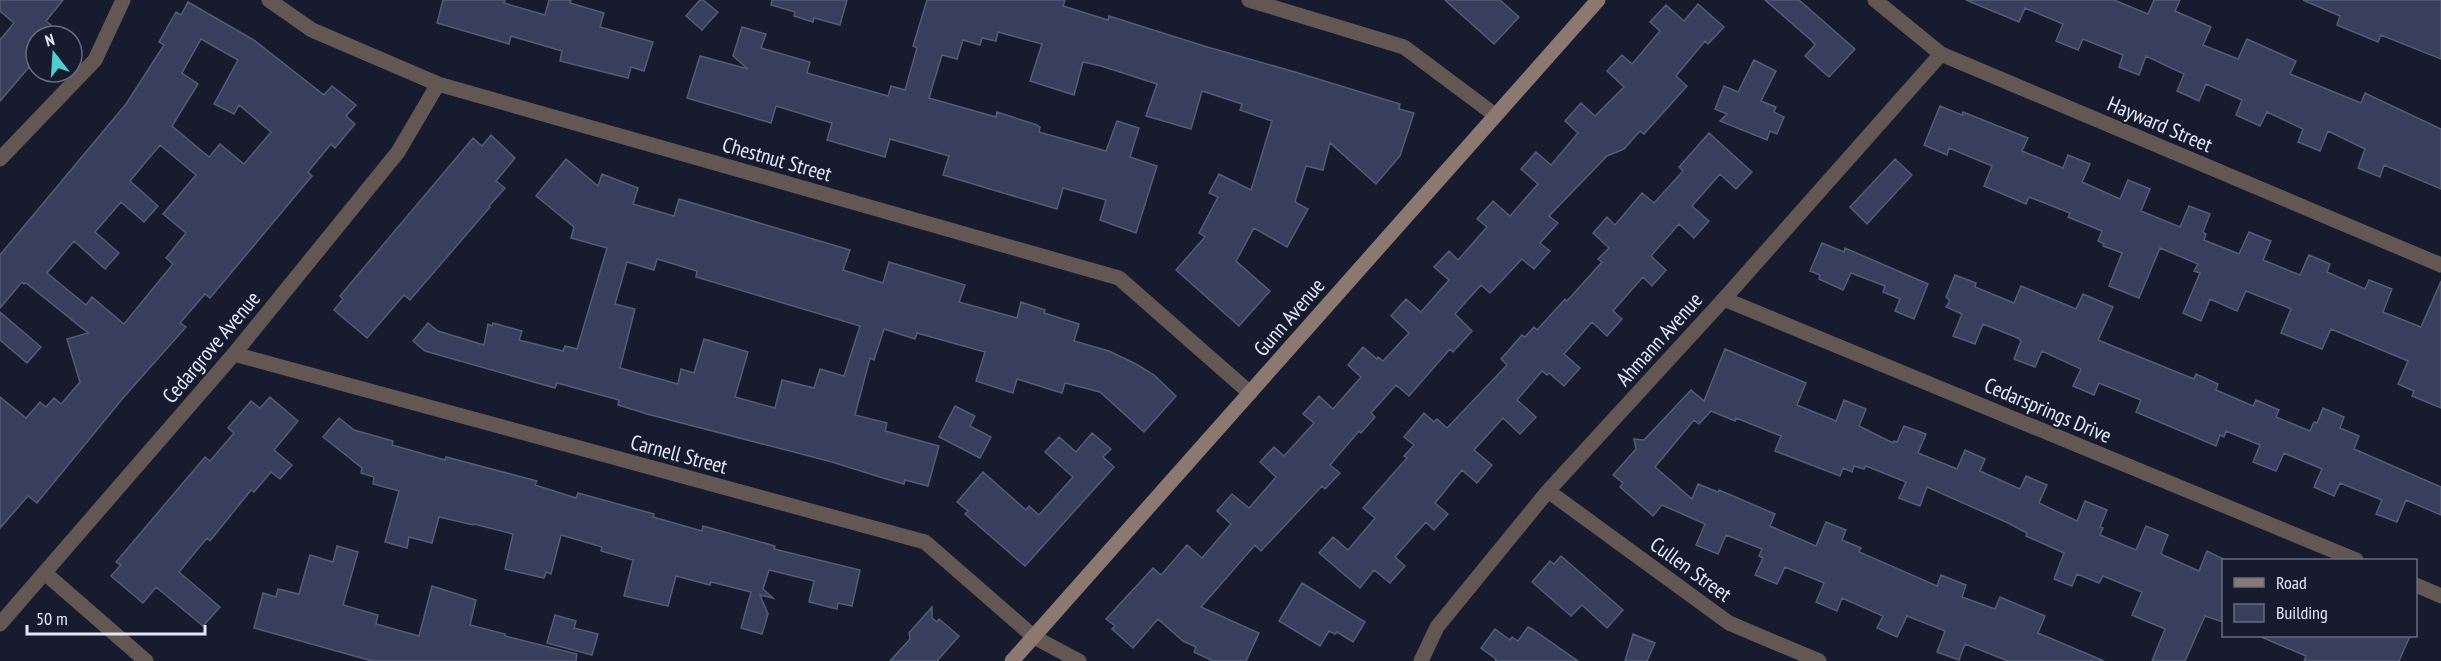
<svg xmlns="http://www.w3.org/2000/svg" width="2441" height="661" viewBox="0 0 2441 661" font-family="'PT Sans Narrow',sans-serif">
	<rect width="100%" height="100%" fill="#161b2e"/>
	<!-- building -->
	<path fill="#373f5d" stroke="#555c73" stroke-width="1.5" fill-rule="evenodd" d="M0 0H63L46 21 51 25 42 36H36V59L0 101V40L14 23 0 11Z
		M443 0H505L504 3 545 15 549 0H571L570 3 604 13 600 27 653 42 644 71 631 67 628 78 560 61 562 51 511 36 509 44 437 23Z
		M700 0H703L718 12 702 30 686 16Z
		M772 0H847L840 25 814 18 813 22 794 16 795 12 771 5Z
		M927 0H1065L1063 6 1108 20 1109 16 1204 46 1295 72 1400 104 1399 109 1414 113 1400 156 1376 184 1330 143 1323 170 1306 166 1295 202 1308 209 1287 247 1254 228 1236 261 1270 291 1239 326 1176 270 1205 237 1199 233 1218 197 1209 193 1219 174 1251 190 1272 121 1240 110 1242 104 1202 91 1191 129 1146 116 1157 84 1101 66 1083 62 1074 95 1030 81 1042 44 998 32 996 41 982 38 980 45 963 40 957 59 942 55 929 98 996 117 997 112 1037 125 1040 127 1039 132 1106 151 1117 121 1139 128 1130 157 1157 166 1136 233 1100 220 1106 200 1063 188 1057 209 943 175 949 156 890 139 885 157 827 140 832 123 776 106 771 123 687 98 700 56 748 69 733 56 742 27 766 34 761 48 810 62 807 73 888 96 891 86 905 90 917 48 913 46Z
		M1445 0H1500L1519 17 1494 44Z
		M1765 0H1799L1855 49 1829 77 1805 56 1815 45 1812 41Z
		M1966 0H2114L2148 14 2154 0H2180L2175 11 2211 27 2203 45 2238 59 2247 39 2296 61 2290 74 2361 103 2365 93 2441 129V189L2384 165 2380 177 2358 168 2365 149 2328 131 2320 151 2298 142 2303 129 2267 112 2260 126 2236 115 2242 100 2206 84 2199 101 2177 91 2184 74 2146 56 2139 75 2119 67 2123 55 2083 39 2078 50 2056 41 2063 24 2025 8 2019 22Z
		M2303 0H2441V59L2381 35 2378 42 2337 25 2340 16Z
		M188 2 254 40 324 95 332 86 356 105 346 116 355 124 335 148 331 144 308 172 312 176 210 298 205 294 180 323 186 327 123 398 37 503 28 496 0 528V397L26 418 40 402 46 407 54 398 61 404 80 382 67 339 88 333 26 283 24 284 22 282 0 308V255L126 104 164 45 159 42 176 12 181 15ZM201 39 238 60 214 104 234 114 239 105 271 132 244 164 220 144 209 157 172 126 198 84 182 73ZM160 145 196 175 163 214 186 233 166 258 173 264 124 324 92 297 86 305 47 273 74 241 105 269 119 253 95 232 121 202 144 222 158 206 130 181Z
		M1698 4 1724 27 1708 44 1705 41 1676 76 1687 86 1644 134 1640 131 1624 149 1607 156 1549 216 1558 223 1540 243 1550 251 1534 269 1522 259 1490 293 1481 285 1455 314 1472 331 1453 352 1450 349 1409 396 1396 385 1371 413 1375 417 1361 433 1359 431 1330 465 1340 473 1325 489 1322 486 1261 551 1255 545 1201 607 1259 633 1246 661H1213L1194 652 1196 647 1183 641 1158 619 1133 648 1112 629 1115 626 1106 619 1153 568 1161 575 1187 545 1202 558 1231 524 1217 511 1232 494 1249 508 1276 477 1260 462 1274 447 1284 456 1314 423 1303 414 1319 396 1333 409 1361 377 1348 365 1363 347 1377 359 1378 357 1383 361 1409 333 1391 316 1406 299 1421 312 1449 280 1434 267 1449 251 1458 260 1487 227 1477 219 1493 201 1510 216 1538 184 1521 169 1536 152 1551 165 1578 133 1565 121 1581 103 1595 116 1624 87 1607 71 1622 55 1632 64 1660 31 1650 22 1666 5 1684 21Z
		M1754 60 1776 71 1761 101 1776 107 1774 112 1784 117 1777 134 1770 131 1767 140 1720 121 1727 114 1715 109 1724 86 1738 92Z
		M1940 106 1962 115 1963 112 2028 138 2022 151 2063 168 2068 155 2090 164 2082 182 2120 199 2128 180 2150 189 2141 211 2180 227 2189 206 2210 214 2203 232 2206 234 2204 240 2239 254 2249 232 2271 241 2263 260 2300 275 2309 255 2330 264 2327 272 2365 289 2369 280 2392 289 2383 312 2421 327 2441 281V408L2412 396 2414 391 2398 384 2408 361 2331 329 2322 349 2281 333 2291 309 2246 291 2237 311 2210 299 2201 321 2183 313 2200 273 2194 271 2198 264 2160 248 2139 298 2109 286 2122 253 2103 246 2104 244 2098 241 2102 231 2068 217 2070 213 2029 197 2026 204 1984 186 1992 166 1949 148 1947 155 1924 145Z
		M1709 133 1752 172 1736 189 1720 174 1692 206 1709 221 1694 238 1679 224 1651 256 1666 270 1652 286 1643 277 1613 311 1622 319 1607 336 1592 322 1564 354 1580 368 1564 386 1549 373 1547 375 1542 371 1517 400 1536 417 1520 434 1503 418 1474 450 1492 465 1477 483 1462 470 1435 503 1448 514 1434 530 1426 522 1395 557 1405 566 1390 583 1374 570 1360 588 1319 553 1333 537 1348 550 1375 518 1363 508 1407 458 1404 456 1414 445 1404 437 1424 413 1434 422 1437 419 1447 428 1507 365 1501 359 1522 335 1525 337 1534 327 1537 330 1565 299 1567 301 1602 262 1598 259 1609 248 1593 233 1607 217 1615 225 1642 193 1654 203 1683 171 1679 167Z
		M491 135 515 158 496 181 505 188 489 206 490 207 410 300 404 295 367 338 334 310 343 299 340 296 473 138 482 146Z
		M566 159 598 186 602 174 638 188 633 204 674 216 679 199 850 250 843 270 883 283 889 262 965 285 959 302 1017 318 1021 302 1045 310 1044 313 1079 324 1074 341 1109 351 1136 364 1154 375 1176 396 1144 432 1100 392 1065 383 1062 393 1017 379 1013 393 976 381 985 352 917 333 915 339 884 329 874 360 870 358 855 415 887 423 885 431 939 446 928 486 905 480 904 484 883 478 832 462 647 414 618 405 619 400 557 383 555 388 425 351 413 341 428 323 438 331 484 345 488 324 492 326 493 323 522 331 519 340 563 351 565 346 577 349 607 248 571 238 574 227 536 196ZM657 259 697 271 696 277 860 326 844 376 820 369 814 388 782 380 775 408 735 397 748 352 704 339 694 373 681 369 678 384 620 368 635 309 615 304 627 262 654 270Z
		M1895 159 1912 175 1867 224 1850 207Z
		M1822 243 1844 252 1845 248 1928 284 1914 319 1895 311 1900 299 1883 292 1885 286 1851 273 1843 290 1819 279 1820 275 1810 271Z
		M1955 275 1976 283 1975 287 2014 303 2021 286 2076 309 2083 294 2113 307 2098 340 2194 379 2196 374 2218 384 2216 390 2253 406 2256 400 2279 410 2276 417 2310 431 2314 422 2317 423 2323 408 2344 417 2340 428 2359 436 2354 449 2441 487V515L2406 500 2397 522 2376 514 2382 500 2340 483 2334 496 2314 487 2322 469 2284 453 2276 471 2253 462 2260 445 2226 431 2224 437 2220 435 2216 446 2136 412 2141 400 2099 383 2094 395 2073 386 2081 369 2042 351 2035 367 2014 359 2021 341 2018 338 1983 324 1975 344 1953 336 1962 314 1946 307 1950 301 1946 297Z
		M0 312 41 347 27 363 0 340Z
		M1725 349 1806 383 1797 405 1836 421 1844 400 1866 409 1859 426 1893 443 1894 441 1897 442 1904 426 1926 434 1918 453 1957 469 1965 450 1985 459 1980 471 2020 489 2026 476 2047 485 2039 503 2077 521 2085 501 2107 510 2100 527 2103 528 2100 535 2136 550 2146 526 2168 535 2161 553 2163 555 2199 571 2207 551 2223 559V622L2205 616 2185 661H2152L2165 629 2132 615 2142 592 2103 576 2099 583 2077 574 2072 586 2054 579 2064 553 2026 536 2027 533 2008 523 1927 487 1920 506 1899 498 1906 482 1866 466 1864 469 1854 466 1852 472 1843 468 1840 476 1775 451 1781 436 1736 418 1735 421 1711 411 1699 424 1694 420 1655 467 1692 499 1698 484 1718 492 1719 490 1775 514 1770 526 1816 546 1826 522 1846 530 1842 540 1861 548 1859 552 1937 586 1941 575 1966 585 1962 597 1995 609 2000 597 2045 616 2038 633 2104 661H2008L1965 644 1959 660 1937 652 1945 631 1907 616 1897 637 1877 628 1883 616 1842 598 1837 611 1816 602 1824 583 1785 567 1777 584 1755 575 1763 558 1759 556 1762 549 1726 535 1718 554 1696 545 1705 524 1662 505 1653 516 1620 487 1623 483 1613 475 1636 449 1634 439 1644 440 1691 390 1704 401Z
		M270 397 298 421 274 450 292 465 280 479 271 472 254 492 251 490 210 541 207 538 179 572 220 607 203 626 156 587 143 603 111 576 121 565 116 562 205 457 210 461 234 433 228 428 251 401 260 408Z
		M955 406 975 416 970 426 991 437 980 458 939 437Z
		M339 418 354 430 393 441 392 445 445 460 446 457 537 481 535 485 576 498 578 493 654 514 653 517 702 531 703 526 775 546 774 549 860 570 852 606 838 603 837 609 809 602 814 581 769 570 763 589 773 598 760 595 768 614 762 634 741 628 751 592 711 582 710 585 676 576 668 606 624 596 633 560 601 551 602 547 561 535 551 574 546 572 544 578 505 569 513 534 474 524 473 525 439 517 432 543 409 537 407 548 385 542 399 491 373 484 374 477 361 473 362 468 323 437Z
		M1092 433 1111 449 1103 457 1114 467 1025 566 965 514 968 511 957 502 983 472 1026 510 1029 506 1039 515 1073 477 1045 452 1059 437 1076 452Z
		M337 546 358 552 343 605 378 615 376 624 419 636 432 586 476 600 470 625 505 634V636L577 654 576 661H372L254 628 263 593 276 597 278 589 299 594 310 555 333 562Z
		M1561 556 1623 610 1607 628 1582 605 1571 616 1532 582 1550 561 1554 564Z
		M1302 583 1365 622 1353 642 1337 632 1335 634 1329 631 1320 646 1279 621Z
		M932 607V618L937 622 939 619 959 636 937 661H890L910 639 909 633Z
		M555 615 576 621 574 628 598 634 592 655 547 643Z
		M1528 627 1532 629 1578 661H1495L1496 659 1481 648 1495 629 1510 640 1512 637 1518 641Z
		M1633 634 1655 643 1647 661H1625Z
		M2259 636H2410L2399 661H2304L2306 656Z"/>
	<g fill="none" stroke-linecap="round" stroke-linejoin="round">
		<!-- street -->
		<path stroke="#635753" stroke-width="15" d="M269 0 312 30 438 84 1119 278 1250 393
			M1249 0 1404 47 1495 115
			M1875 0 1941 54 2441 265
			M0 159 95 60 123 0
			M1724 299 2356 560
			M234 354 925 542 1034 637 1079 661
			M1548 491 1729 623 1819 661
			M46 574 146 661
			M2416 585 2441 596
			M0 624 234 354 398 152 438 84
			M1421 661 1437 627 1548 491 1724 299 1941 54"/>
		<!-- secondary -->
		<path stroke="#8b7871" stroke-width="15" d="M1012 661 1598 0"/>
	</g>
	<g text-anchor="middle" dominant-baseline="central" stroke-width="4.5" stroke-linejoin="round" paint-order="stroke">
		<!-- street labels -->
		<g font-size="21" fill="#e4e8f6" stroke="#161b2e">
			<text transform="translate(2160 124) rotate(23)">Hayward Street</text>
			<text transform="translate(777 159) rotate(16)">Chestnut Street</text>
			<text transform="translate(1289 317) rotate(-49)">Gunn Avenue</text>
			<text transform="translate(1659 339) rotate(-48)">Ahmann Avenue</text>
			<text transform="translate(211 347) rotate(-50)">Cedargrove Avenue</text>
			<text transform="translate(2048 410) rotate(23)">Cedarsprings Drive</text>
			<text transform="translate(679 454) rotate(15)">Carnell Street</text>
			<text transform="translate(1691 569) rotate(36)">Cullen Street</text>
		</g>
	</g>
	<!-- legend -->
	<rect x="2222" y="559" width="195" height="78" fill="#161b2e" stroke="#686d7e" stroke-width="1.5"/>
	<rect x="2234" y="578" width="30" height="9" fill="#8b7871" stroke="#686d7e" stroke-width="1.5"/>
	<text x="2276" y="589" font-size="18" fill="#e4e8f6">Road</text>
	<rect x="2234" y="604" width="30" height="18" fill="#373f5d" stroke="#686d7e" stroke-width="1.5"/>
	<text x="2276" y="619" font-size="18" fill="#e4e8f6">Building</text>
	<!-- north arrow -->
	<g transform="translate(54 54) rotate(343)"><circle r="28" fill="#161b2e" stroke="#686d7e" stroke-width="1.5"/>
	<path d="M0-4.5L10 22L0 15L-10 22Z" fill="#52cdcf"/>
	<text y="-9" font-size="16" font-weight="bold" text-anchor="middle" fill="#e4e8f6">N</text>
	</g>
	<!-- scale -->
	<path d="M27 625v9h178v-9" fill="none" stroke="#e4e8f6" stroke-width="3"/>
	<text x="36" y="625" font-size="18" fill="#e4e8f6" stroke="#161b2e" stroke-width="4.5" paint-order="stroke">50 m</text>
</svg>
